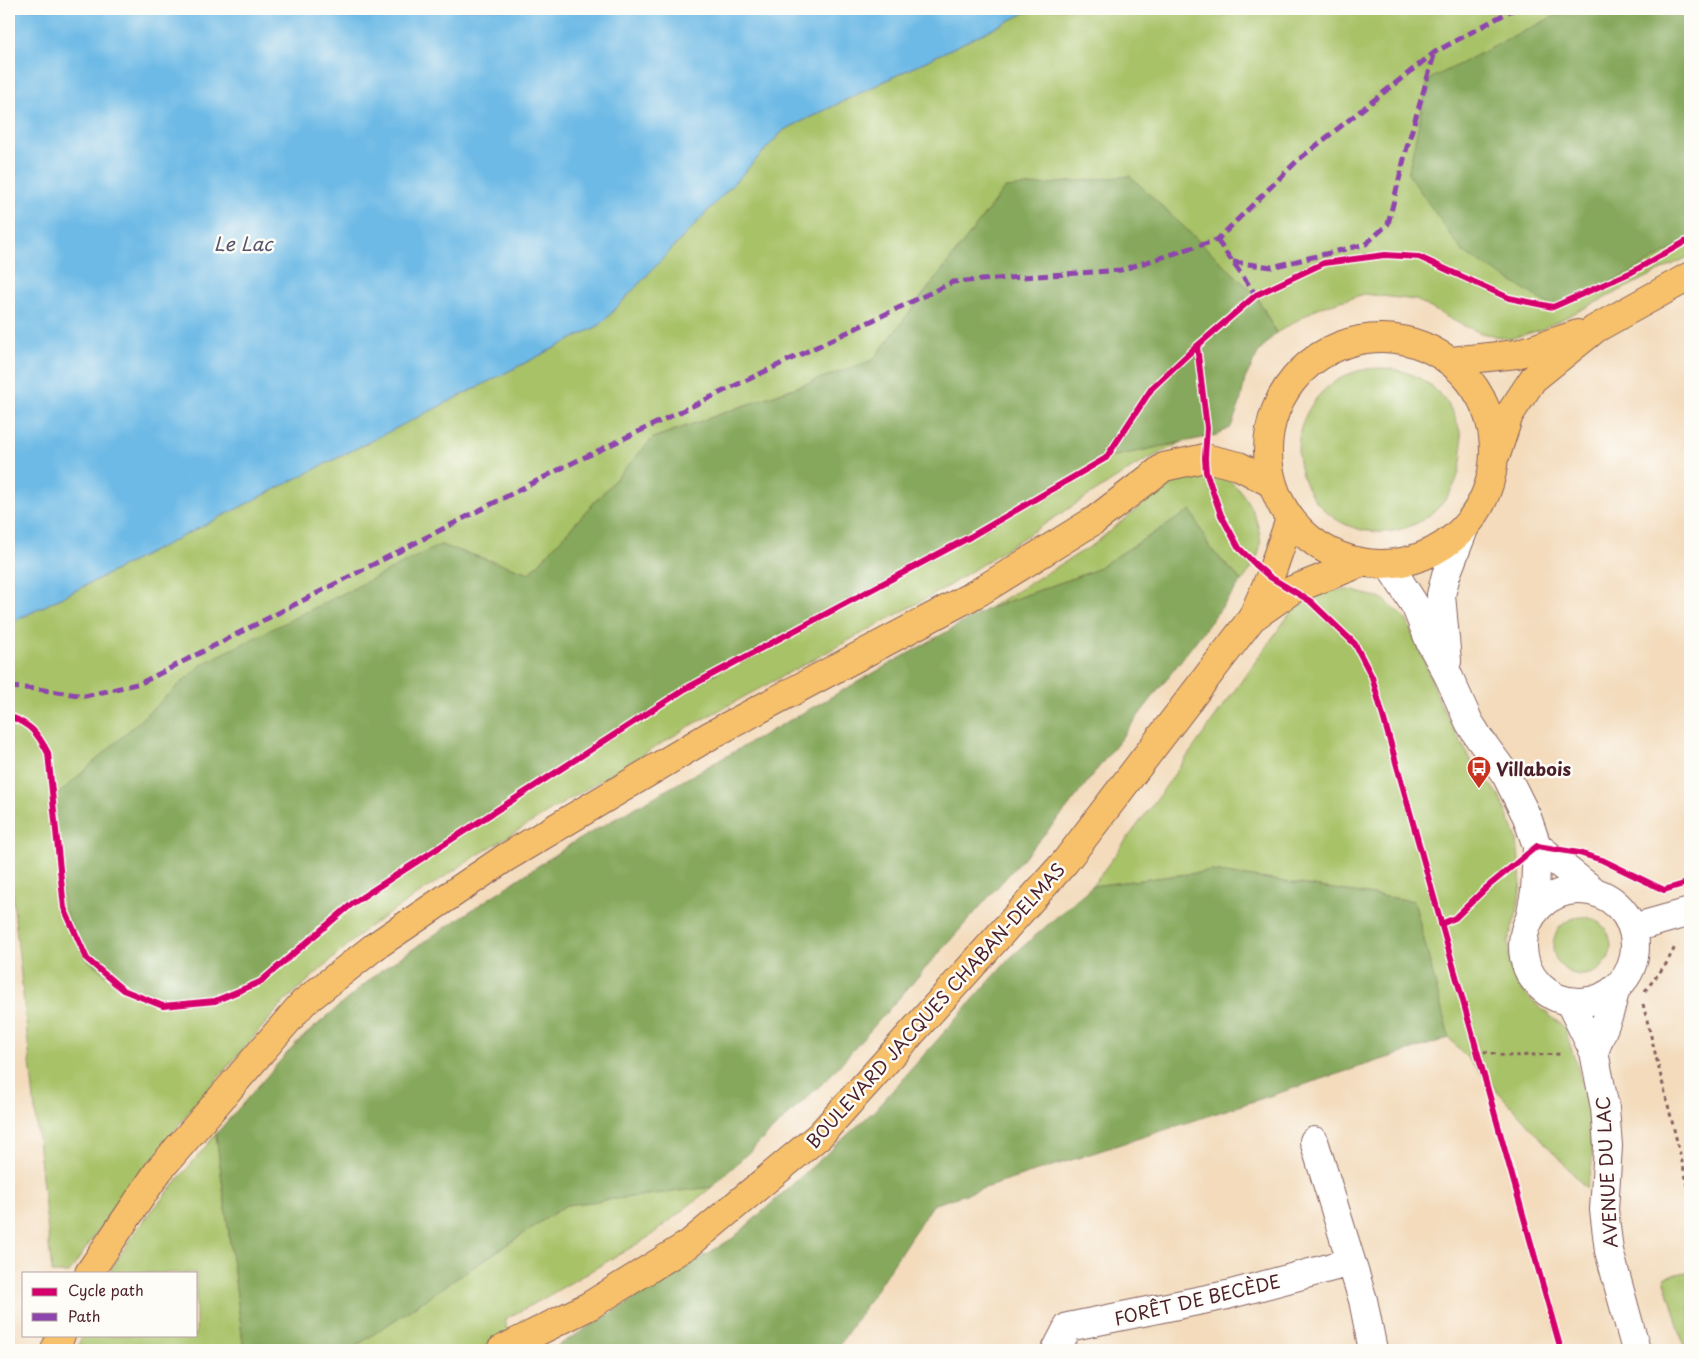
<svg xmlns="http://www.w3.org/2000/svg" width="1699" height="1359" viewBox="0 0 1699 1359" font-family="'Playpen Sans',sans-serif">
	<rect width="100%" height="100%" fill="#fdfcf7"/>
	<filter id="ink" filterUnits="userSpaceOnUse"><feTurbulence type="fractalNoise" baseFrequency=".02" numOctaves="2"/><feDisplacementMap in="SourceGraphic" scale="10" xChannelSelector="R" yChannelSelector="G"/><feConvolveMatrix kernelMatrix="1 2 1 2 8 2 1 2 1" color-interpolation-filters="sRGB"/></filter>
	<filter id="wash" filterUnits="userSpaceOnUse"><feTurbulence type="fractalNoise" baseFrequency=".0096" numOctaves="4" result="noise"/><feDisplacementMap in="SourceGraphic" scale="20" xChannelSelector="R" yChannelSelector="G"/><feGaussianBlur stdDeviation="1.12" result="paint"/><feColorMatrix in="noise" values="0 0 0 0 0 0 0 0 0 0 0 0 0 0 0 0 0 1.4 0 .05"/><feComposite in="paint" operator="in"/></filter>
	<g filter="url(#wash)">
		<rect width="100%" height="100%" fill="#f3dbbc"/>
		<!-- green -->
		<path fill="#a8c268" stroke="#79704a" d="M1033 9H1690V256L1540 330 1509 339 1481 333 1460 324 1416 300 1364 294 1318 308 1276 333 1256 295 1005 188 873 360 653 438 530 573 440 545 260 982 353 903 686 689 970 537 1106 458 1182 442 1135 466 942 590 690 726 476 856 367 928 285 1001 192 1108 102 1225 69 1273H52L9 860V624L600 325 784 130Z
			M1298 450a82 82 0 1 1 164 0a82 82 0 1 1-164 0Z
			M1199 475C1205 475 1213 474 1219 476 1242 481 1263 524 1260 546 1259 558 1249 572 1242 581L1210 548 1191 511 1093 571 987 609 1093 545 1149 499 1177 480Z
			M1321 590H1350L1383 599 1406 619 1423 658 1441 705 1473 764 1499 795 1517 839 1521 885 1517 912 1508 942 1510 966 1517 985 1531 1000 1564 1027 1579 1072 1591 1122 1592 1165 1586 1188 1449 1038 1414 901 1212 871 1092 886 1153 804 1291 612Z
			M1553 946a29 29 0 1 1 58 0a29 29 0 1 1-58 0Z
			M216 1134 244 1350H77L82 1335H196V1273H109L137 1229Z
			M712 1187 649 1237 541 1300 505 1319 511 1350H350L566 1205Z
			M1690 1271V1350H1685L1664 1277Z"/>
		<!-- forest -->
		<path fill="#86a85c" stroke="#686444" d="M1568 9H1690V239L1632 272 1553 307 1462 251 1408 174 1428 80Z
			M1130 176 1256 295 1276 333 1258 353 1245 379 1240 403 1231 427 1217 435 1106 458 970 537 686 689 353 903 260 982 215 1001 163 1006 123 990 87 959 64 908 53 799 202 664 440 545 530 573 653 438 873 360 1005 188Z
			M1191 510 1210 548 1242 581 1065 811 828 1078 712 1187 566 1205 350 1350H244L216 1134 296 1043 380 971 574 842 987 609 1093 571Z
			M1212 871 1414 901 1449 1038 932 1205 836 1350H551L733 1238 875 1110 1011 957 1092 886Z"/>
		<!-- water -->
		<path fill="#6dbae6" stroke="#5c6c88" d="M9 9H1033L784 130 600 325 9 624Z"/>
	</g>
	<g filter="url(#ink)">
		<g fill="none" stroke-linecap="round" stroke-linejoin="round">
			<defs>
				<path id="minor" d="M1389 565 1416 607 1430 642 1448 675 1469 722 1479 738 1506 775 1527 817 1537 846 1535 892 1530 918
					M1447 661 1441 595 1446 575 1464 529
					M1537 846 1594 891
					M1523 946a56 56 0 1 1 112 0a56 56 0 1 1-112 0Z
					M1633 928 1690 912
					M1569 1001 1594 1052 1605 1108 1608 1146 1604 1210 1609 1251 1636 1350
					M1594 1052 1609 1014 1616 988
					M1314 1141 1363 1300 1373 1350
					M1056 1350 1068 1327 1227 1295 1351 1262"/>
				<path id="major" d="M1268 451a113 113 0 1 1 226 0a113 113 0 1 1-226 0Z
					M1451 361 1517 354 1578 334
					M1497 452 1509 415 1533 379 1595 329 1690 276
					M1252 618 1292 590 1361 563
					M501 1350 589 1306 689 1244 820 1135 1065 862 1252 618 1270 577 1290 519"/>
				<path id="highway" d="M89 1273 159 1170 303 1003 374 947 505 858 711 735 979 592 1095 520 1164 467 1205 458 1239 466 1271 483
					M55 1350 61 1335"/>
			</defs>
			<!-- minor casing -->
			<use href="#minor" stroke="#85615e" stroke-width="30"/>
			<!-- major casing -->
			<use href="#major" stroke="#85615e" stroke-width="30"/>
			<!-- highway casing -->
			<use href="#highway" stroke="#85615e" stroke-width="30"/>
			<!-- path -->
			<path stroke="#85615e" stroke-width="3" stroke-dasharray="4 4" stroke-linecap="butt" d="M1645 991 1666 964 1675 947
				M1643 1004 1690 1194
				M1476 1050 1506 1056 1562 1054"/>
			<!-- minor -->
			<use href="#minor" stroke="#fff" stroke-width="28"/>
			<!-- major -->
			<use href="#major" stroke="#f7c06b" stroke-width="28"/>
			<!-- highway -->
			<use href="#highway" stroke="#f7c06b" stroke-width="28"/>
			<!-- quiet -->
			<path stroke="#8e44ad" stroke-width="5" stroke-dasharray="10 5" stroke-linecap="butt" d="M1217 240 1256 295
				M1233 262 1272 267 1366 244 1388 224 1407 147 1435 52
				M9 687 37 689 85 696 141 683 566 466 953 282 1121 270 1217 240 1298 160 1435 52 1514 9"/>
			<defs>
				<path id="cycleway" d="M1197 346 1207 428 1205 458 1206 472 1221 515 1239 548 1256 565 1270 577 1310 601 1355 644 1372 677 1561 1350
					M9 716C31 725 37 732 48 753L64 908 87 959 123 990 163 1006 215 1001 260 982 353 903 685 689 970 537 1106 458 1152 388 1197 346 1256 295 1324 263 1385 255 1419 257 1509 298 1553 307 1632 272 1690 239
					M1441 924 1455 918 1486 888 1537 846 1579 853 1602 860 1664 890 1690 882"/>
			</defs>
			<!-- cycleway casing -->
			<use href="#cycleway" stroke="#fdfcf7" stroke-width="9"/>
			<!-- cycleway -->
			<use href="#cycleway" stroke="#d6006c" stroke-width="6"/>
		</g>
	</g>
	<!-- icons -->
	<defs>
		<symbol id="bus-pin" viewBox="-11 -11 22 30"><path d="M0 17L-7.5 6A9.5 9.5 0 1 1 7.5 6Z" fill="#c8321e" stroke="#fdfcf7"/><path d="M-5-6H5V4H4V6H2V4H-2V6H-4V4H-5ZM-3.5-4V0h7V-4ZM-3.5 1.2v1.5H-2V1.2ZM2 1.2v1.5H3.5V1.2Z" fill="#fff"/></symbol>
	</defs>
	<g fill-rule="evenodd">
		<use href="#bus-pin" x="1465" y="754" width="28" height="38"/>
	</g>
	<g text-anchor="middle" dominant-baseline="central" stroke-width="5" stroke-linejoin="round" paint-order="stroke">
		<!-- poi labels -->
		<g font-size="18" font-weight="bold" fill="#4a1f2b" stroke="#fdfcf7" text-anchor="start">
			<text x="1496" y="768">Villabois</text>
		</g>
		<!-- street labels -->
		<g font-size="18" fill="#4a1f2b" stroke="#fdfcf7">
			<text transform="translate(935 1005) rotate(-48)">BOULEVARD JACQUES CHABAN-DELMAS</text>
			<text transform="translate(1606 1172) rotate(-93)">AVENUE DU LAC</text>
			<text transform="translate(1197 1299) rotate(-13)">FORÊT DE BECÈDE</text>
		</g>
		<!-- water labels -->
		<g font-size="19" font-style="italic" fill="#56556c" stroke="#fdfcf7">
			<text x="243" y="243">Le Lac</text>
		</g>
	</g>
	<!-- margin -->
	<rect width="1699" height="1359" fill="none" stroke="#fdfcf7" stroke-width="30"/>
	<!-- legend -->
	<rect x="22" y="1272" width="175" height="65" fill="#fdfcf7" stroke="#b5a4a5"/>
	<rect x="32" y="1288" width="25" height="8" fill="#d6006c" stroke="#b5a4a5"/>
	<text x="68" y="1296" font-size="15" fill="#4a1f2b">Cycle path</text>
	<rect x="32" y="1313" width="25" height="8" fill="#8e44ad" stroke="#b5a4a5"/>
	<text x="68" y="1322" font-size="15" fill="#4a1f2b">Path</text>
</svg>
